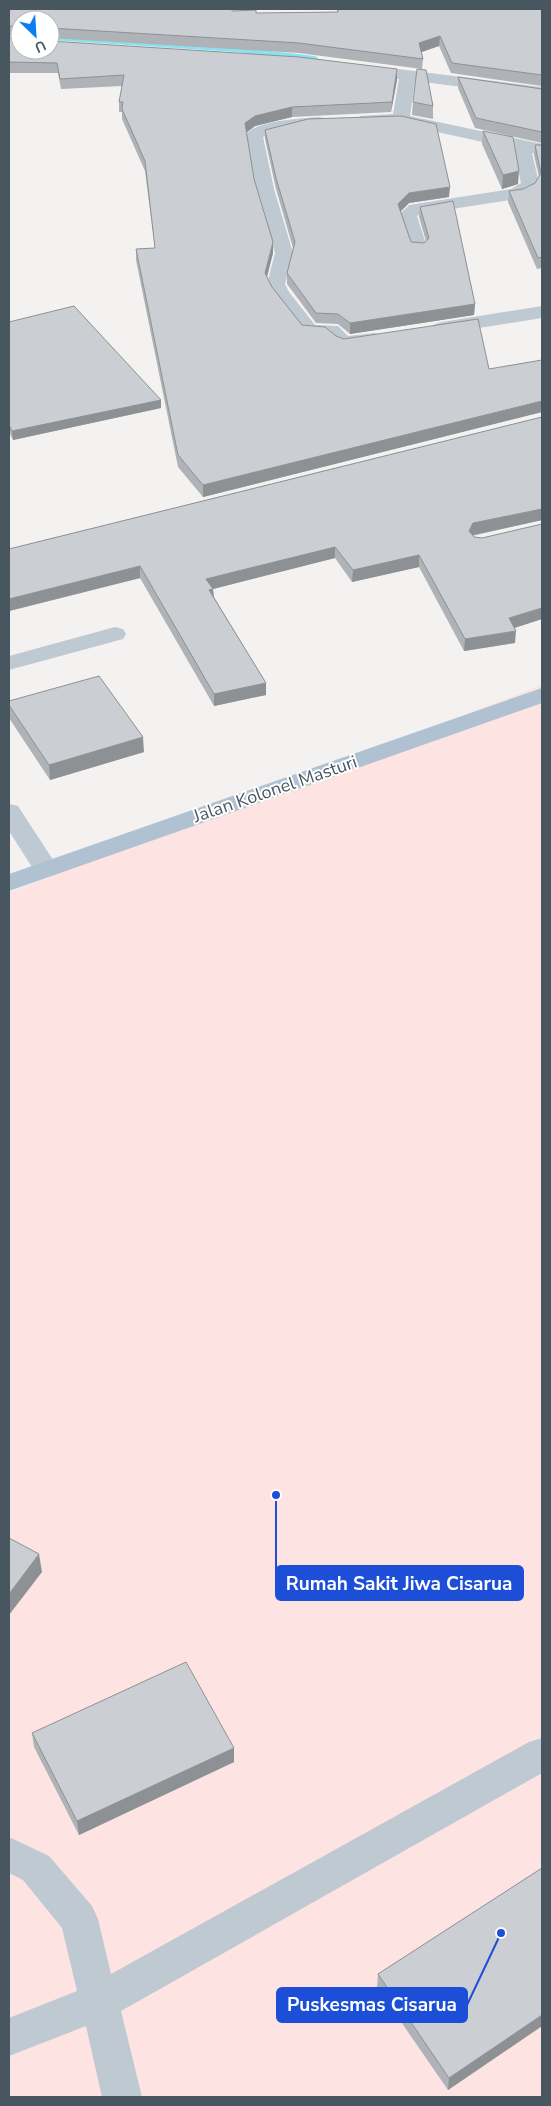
<svg xmlns="http://www.w3.org/2000/svg" width="551" height="2106" viewBox="0 0 551 2106" font-family="'Nunito Sans',sans-serif">
	<rect width="100%" height="100%" fill="#f4f1f1"/>
	<!-- medical -->
	<path fill="#fde3e2" d="M541 685 542 2097H9V893Z"/>
	<g fill="none" stroke-linecap="round" stroke-linejoin="round">
		<!-- stream -->
		<path fill="#89e2f2" fill-rule="evenodd" d="M9 33H20V39H9Z
			M50 34 228 46 315 56 319 59 315 62 236 52 50 40Z"/>
		<!-- minor -->
		<path fill="#bec9d1" fill-rule="evenodd" d="M390 68 542 87V97L415 81 410 116 542 144V154L532 153 539 183 533 192 522 198 420 214 417 216 427 247 424 251H412L399 215 409 205 511 189 521 183 514 149 401 124H360L358 120 360 116 393 114 399 79 384 76 382 73Z
			M318 117 324 118 326 122 324 126 277 132 263 137 274 189 293 253 285 284 289 292 315 325 338 326 348 336 375 333 382 335 385 339 382 343 344 348 337 346 326 336 303 335 273 297 267 284 275 253 256 189 246 135C256 120 300 119 318 117Z
			M542 306V318L442 334 435 332 432 328 435 324 442 322Z
			M115 627 123 629 126 634 123 639 9 670V656Z
			M9 804 18 806 55 863 59 869 55 875 46 877 37 875 9 831Z
			M542 1738V1773L121 2011 142 2097H102L86 2026 9 2056V2018L77 1991 62 1928 23 1880 9 1873V1837L49 1856 92 1906 98 1919 111 1974 529 1742Z"/>
		<!-- major -->
		<path fill="#b0c2d1" fill-rule="evenodd" d="M542 688V703L9 891V874Z"/>
	</g>
	<!-- wall -->
	<path fill="#afb2b6" d="M9 9 232 11 256 13 337 12V9H542V86L451 73 439 46 421 52 423 59 422 69 299 53 50 38V20H20V36H9Z
		M9 38 397 80 391 112 292 117 255 126 246 132 254 179 273 253 267 277 272 287 302 325 344 339 489 369 542 360V413V412L203 497 178 467 136 260V249L155 248 145 171 122 119V112H119V102L122 86 61 89 58 73H9Z
		M458 77 542 89V143L475 128 458 88Z
		M413 102 433 106V119L412 115Z
		M265 130 449 197 409 203 401 211 411 242 424 243 426 241 419 217 420 207 475 304 474 315 350 334 338 324 316 323 287 284V273L293 248 276 189 265 139Z
		M483 131 518 184 502 189 482 144Z
		M535 145H542V270V268L537 269 508 202 509 191 523 189 535 183 539 177 534 155Z
		M9 322 161 400V408L13 440 9 432Z
		M542 417V521V520L472 536 474 537 482 538 542 524V619L514 628 515 643 464 651 419 567 352 582 335 558 213 589 214 597 266 683V695L214 706 140 578 9 611V549Z
		M9 701 144 752 50 780 9 718Z
		M32 1733 234 1762 79 1835 34 1747Z
		M542 1868V2026L448 2090 377 1987 378 1974Z"/>
	<!-- shaded-wall -->
	<path fill="#8e9194" d="M440 36 439 46 419 53V43Z
		M397 69V80L391 112 392 102Z
		M292 107V117L255 126 245 134V123L255 116Z
		M519 171 518 184 502 189 503 175Z
		M450 187 449 197 409 203 398 214V204L409 193Z
		M273 242V253L265 284V273Z
		M475 304 474 315 350 334V323Z
		M161 400V408L13 440 12 431Z
		M542 401V412L203 497V485Z
		M542 509V520L473 535 468 543 469 531 473 523Z
		M335 547V558L213 589 214 601 206 591V579Z
		M419 555V567L352 582 353 570Z
		M140 566V578L9 611V599Z
		M542 608V619L508 630 509 618Z
		M516 631 515 643 464 651 465 639Z
		M266 683V695L214 706V694Z
		M143 737 144 752 50 780 49 765Z
		M39 1554 42 1572 9 1615V1594Z
		M234 1748V1762L79 1835 77 1821Z
		M542 2015V2026L448 2090 449 2078Z"/>
	<!-- building -->
	<path fill="#cbcfd4" stroke="#8e9194" d="M9 9H232V11L256 10V13L338 12V9H542V75L452 63 440 36 419 43 423 59 299 43 50 28V20H20V26H9Z
		M9 38H20V50H50V41L299 57 397 69 392 102 292 107 255 116 245 123 254 179 273 242 265 273 272 287 302 325 325 327 336 336 344 339 478 319 489 369 542 360V401L203 485 178 455 136 249 155 248 145 161 122 109 123 102H119L124 75 60 79 57 63 9 62Z
		M417 69 426 70 433 106 413 102Z
		M458 77 542 89V132L476 118Z
		M401 116 436 124 450 187 409 193 398 204 411 242 424 243 429 238 420 207 453 201 475 304 350 323 338 314 316 313 287 273 295 242 276 178 265 130 308 119Z
		M483 131 513 137 519 171 503 175Z
		M535 145H542V257L538 258 509 191 523 189 535 183 541 173Z
		M74 306 161 400 12 431 9 425V322Z
		M542 417V509L473 523 469 531 474 537 482 538 542 524V608L509 618 516 631 465 639 419 555 353 570 335 547 206 579 213 589 209 590 266 683 214 694 140 566 9 599V549Z
		M99 676 143 737 49 765 9 705V701Z
		M9 1538 39 1554 9 1594Z
		M186 1662 234 1748 77 1821 32 1733Z
		M542 1868V2015L449 2078 378 1974Z"/>
	<g text-anchor="middle" dominant-baseline="central" stroke-width="4" stroke-linejoin="round" paint-order="stroke">
		<!-- street labels -->
		<g font-size="18" fill="#485660" stroke="#fff">
			<text transform="translate(275 789) rotate(-19)">Jalan Kolonel Masturi</text>
		</g>
	</g>
	<!-- callouts -->
	<path fill="none" stroke="#1d4ed8" stroke-width="2" d="M276 1495L276 1583M501 1933L467 2005"/>
	<g fill="#1d4ed8" stroke="#fff" stroke-width="2">
		<circle cx="276" cy="1495" r="5"/>
		<circle cx="501" cy="1933" r="5"/>
	</g>
	<g fill="#1d4ed8" stroke="#1d4ed8" stroke-width="2">
		<rect x="276" y="1566" width="247" height="34" rx="5"/>
		<rect x="277" y="1988" width="190" height="34" rx="5"/>
	</g>
	<g font-size="19" text-anchor="middle" font-weight="bold" fill="#fff">
		<text x="399" y="1590">Rumah Sakit Jiwa Cisarua</text>
		<text x="372" y="2011">Puskesmas Cisarua</text>
	</g>
	<!-- border -->
	<rect width="551" height="2106" fill="none" stroke="#485660" stroke-width="20"/>
	<!-- north arrow -->
	<g transform="translate(35 35) rotate(155)"><circle r="24" fill="#ffffff" stroke="#b6bbbf"/>
	<path d="M0-4L9 19L0 12L-9 19Z" fill="#0d7df2"/>
	<text y="-8" font-size="14" font-weight="bold" text-anchor="middle" fill="#485660">U</text>
	</g>
</svg>
